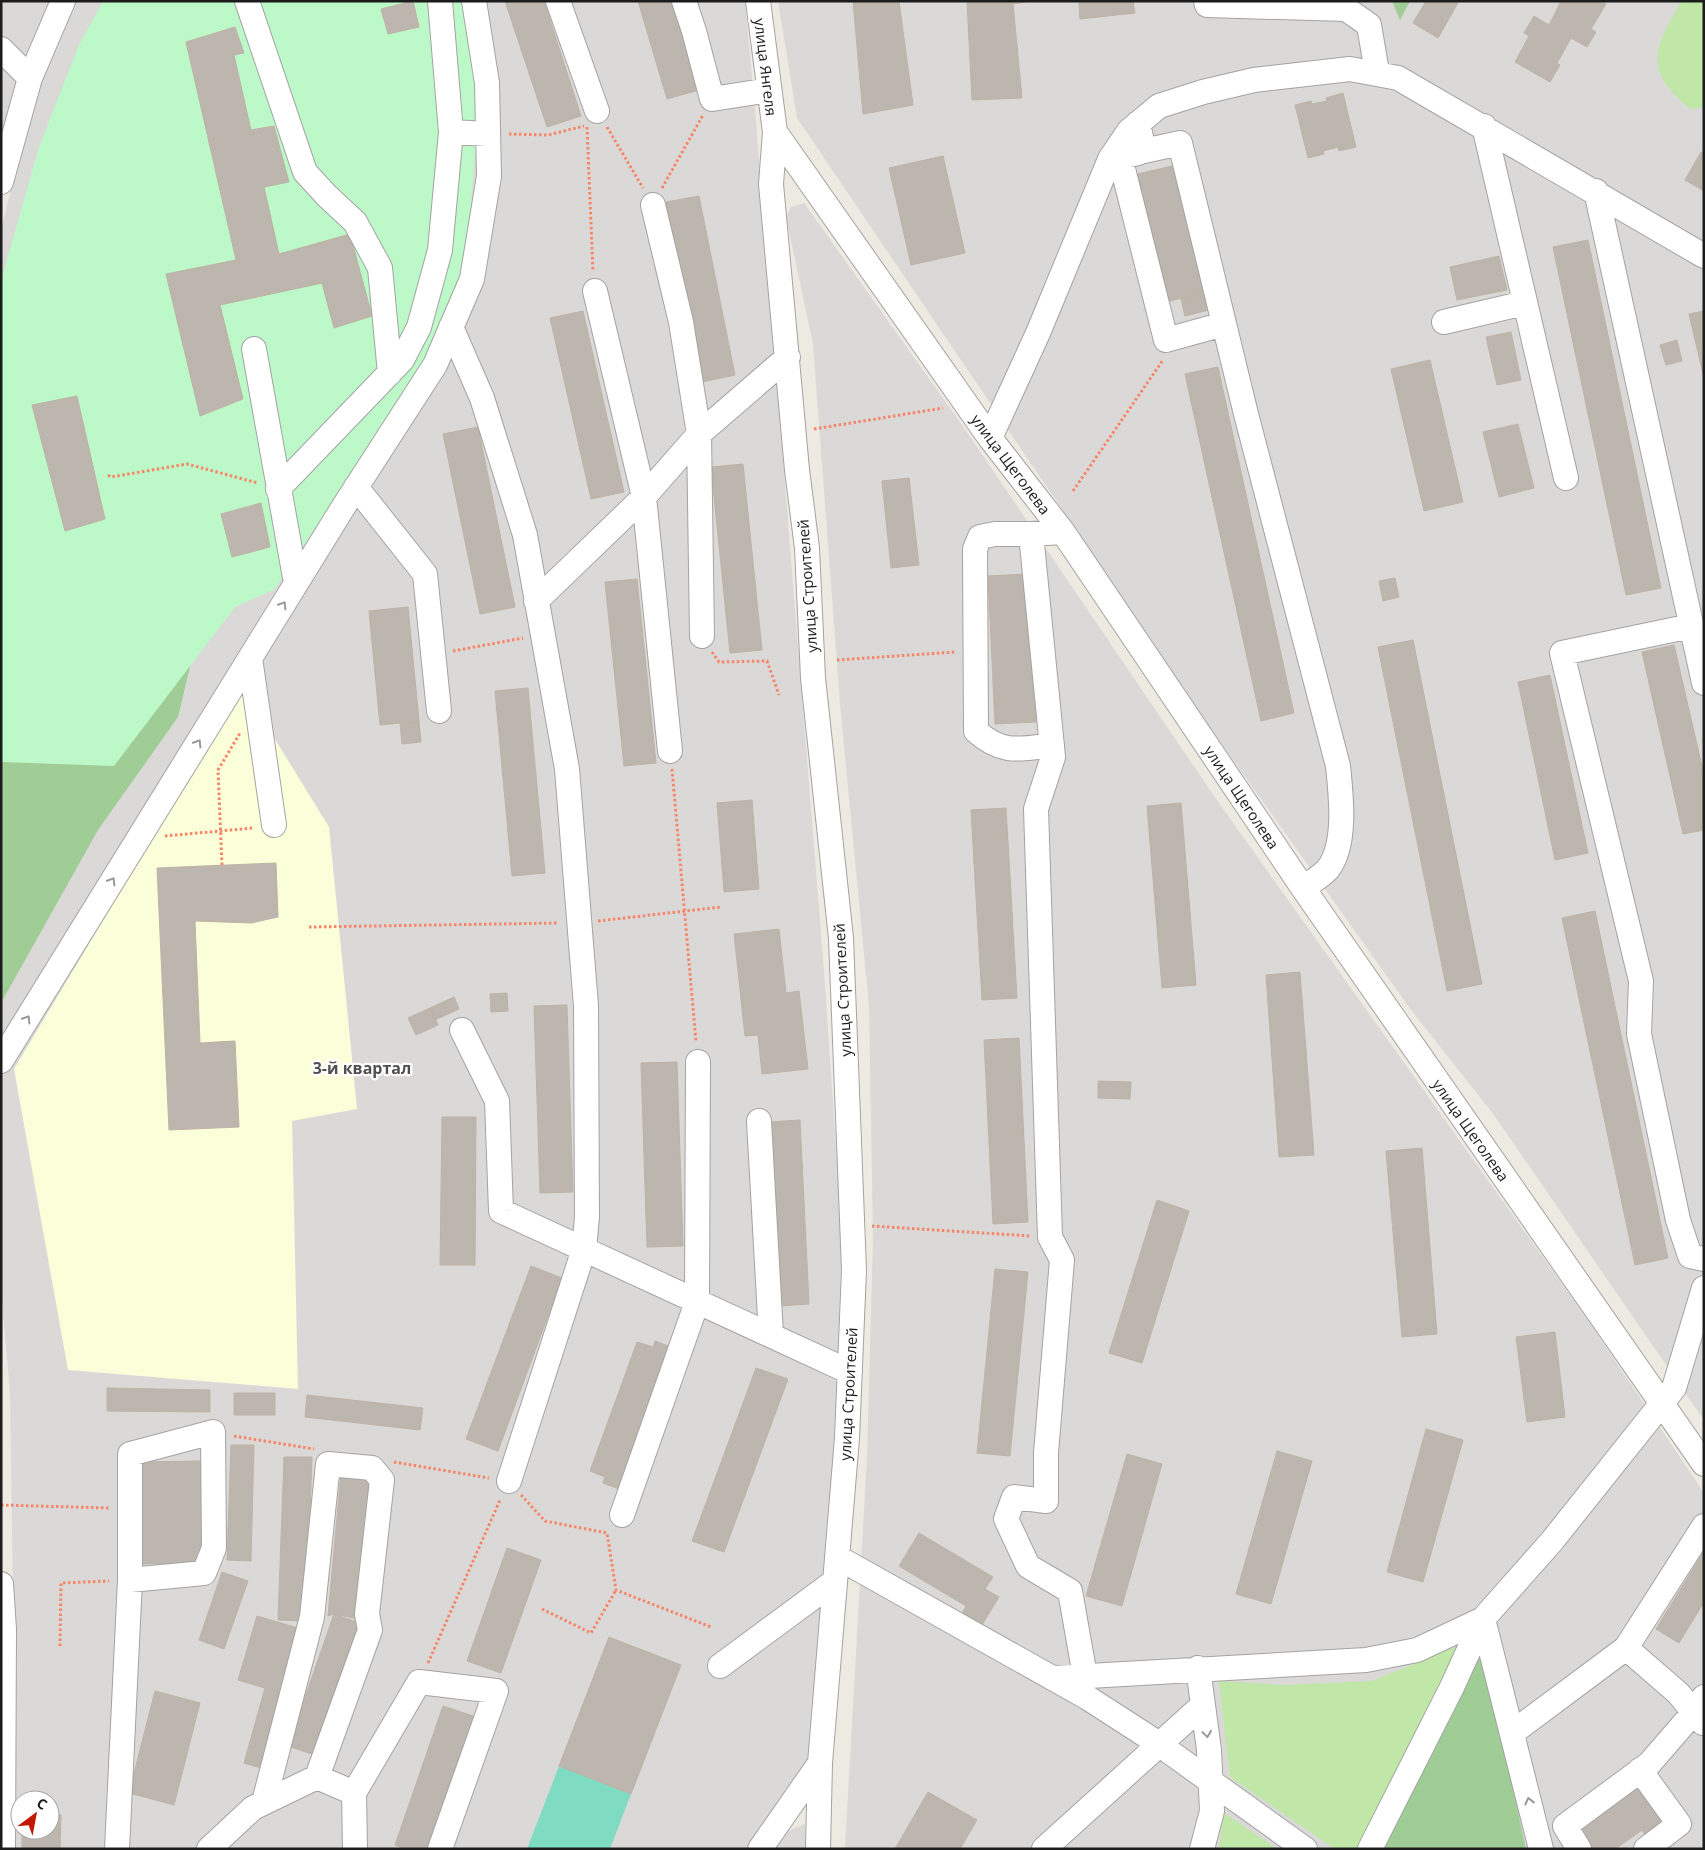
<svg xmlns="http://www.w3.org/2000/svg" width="1705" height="1850" viewBox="0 0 1705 1850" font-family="'Open Sans',sans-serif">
	<rect width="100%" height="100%" fill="#edeae1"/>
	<!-- residential -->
	<path fill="#dad9d8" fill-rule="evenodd" d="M1 1H49L27 60 1 141Z
		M74 1H745L755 109 824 971 842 1236 833 1494 819 1751 750 1849H11L15 1744 10 1392 1 1290V229L27 125 50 57ZM20 1800H50V1830H20Z
		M778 1H1704V1420L1494 1115 1411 1010 1204 719 797 118Z
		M804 203 960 422 1216 799 1589 1322 1704 1493V1849H845L867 1456 873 1239 869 1006 840 704 813 344 786 217 791 207Z
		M805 1824 806 1849H772L783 1833Z"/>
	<!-- education -->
	<path fill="#fafed9" d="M243 687 329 827 357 1109 292 1121 298 1389 68 1370 14 1069Z"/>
	<!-- grass -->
	<path fill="#c0e7a7" d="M1682 1H1704V107L1691 109C1643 72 1653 48 1682 1Z
		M1465 1643 1360 1849H1335L1230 1777 1219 1681 1283 1685 1372 1681Z
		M1224 1813 1277 1849H1219Z"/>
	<!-- forest -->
	<path fill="#a0cc96" d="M1392 1H1410L1400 20Z
		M1 320 210 583 178 717 98 830 1 1003Z
		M1481 1642 1526 1849H1377Z"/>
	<!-- park -->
	<path fill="#bdf8c8" d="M103 1H464L473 62 478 120 466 262 430 354 275 589 235 607 114 766 1 762V281L39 147 79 45Z"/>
	<!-- pitch -->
	<path fill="#7fdcc2" d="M559 1766 631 1794 610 1849H527Z"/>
	<!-- building -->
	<path fill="#bdb6ae" stroke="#beb2a4" d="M413 1 419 27 388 34 381 9Z
		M505 1H544L581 116 547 127Z
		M638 1H673L699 90 667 99Z
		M853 1H899L913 105 863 114Z
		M967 1H1031L1013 4 1022 98 972 100Z
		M1079 1H1133L1135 13 1080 19Z
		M1426 1H1459L1438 38 1413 23Z
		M1602 1 1606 4 1591 29 1596 32 1587 47 1571 38 1557 63 1560 65 1550 82 1515 62 1529 36 1524 33 1534 16 1549 25 1561 1Z
		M235 27 244 53 234 55 251 130 274 126 289 182 264 187 279 254 350 234 372 316 334 328 322 283 220 305 243 399 200 416 166 274 236 260 186 42Z
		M1343 93 1356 147 1339 151 1338 147 1323 151 1324 154 1308 158 1295 105 1311 101 1312 104 1327 101 1326 98Z
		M1701 152 1704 154V191L1685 180Z
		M943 156 965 253 911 265 889 168Z
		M1177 165 1205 293 1165 302 1137 174Z
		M699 196 735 375 702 382 666 202Z
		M1588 240 1661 588 1626 595 1553 247Z
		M1499 256 1507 290 1457 300 1450 267Z
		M1205 293 1209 310 1185 316 1181 299Z
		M583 311 624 492 591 499 550 318Z
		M1704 311V378L1689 314Z
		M1511 332 1521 380 1497 385 1486 337Z
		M1677 340 1682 361 1666 365 1660 345Z
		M1430 360 1463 502 1424 511 1391 369Z
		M1218 367 1294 713 1261 721 1185 374Z
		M77 396 105 519 65 531 32 405Z
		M1518 424 1534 488 1499 497 1483 432Z
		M478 427 515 607 480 614 443 434Z
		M743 464 762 650 730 653 711 467Z
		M909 478 919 565 891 568 882 481Z
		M261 503 270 547 232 557 221 514Z
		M1029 574 1036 722 995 724 988 576Z
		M1395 578 1399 597 1383 601 1379 581Z
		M637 579 656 763 624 766 605 582Z
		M408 607 419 721 380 725 369 611Z
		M1413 640 1482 984 1447 991 1378 647Z
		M1674 645 1704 775V830L1683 834 1642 652Z
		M1550 675 1588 853 1555 860 1518 682Z
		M528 688 545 873 512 876 495 691Z
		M419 721 421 742 402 744 400 723Z
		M752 800 759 889 724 892 717 803Z
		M1181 803 1196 985 1162 988 1147 806Z
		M1006 808 1017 998 982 1000 971 810Z
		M276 863 278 917 251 923 195 921 200 1043 235 1041 239 1127 169 1130 157 868Z
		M1595 911 1668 1258 1635 1265 1562 918Z
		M779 929 786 993 799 991 808 1069 762 1074 758 1035 745 1036 734 934Z
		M1300 972 1314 1155 1279 1157 1266 975Z
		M507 993 508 1011 491 1012 490 994Z
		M454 997 459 1009 435 1020 430 1008Z
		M567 1005 573 1192 540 1193 534 1006Z
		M430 1008 438 1025 416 1035 408 1018Z
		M1019 1038 1028 1222 993 1224 984 1040Z
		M677 1062 683 1246 647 1247 641 1063Z
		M1098 1081 1131 1082 1130 1099 1098 1098Z
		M442 1117H476L475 1265H440Z
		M800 1120 809 1304 778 1306 769 1122Z
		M1422 1148 1437 1334 1402 1337 1386 1151Z
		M1157 1200 1189 1211 1142 1363 1109 1353Z
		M531 1266 562 1278 498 1451 466 1439Z
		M995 1269 1028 1272 1010 1456 977 1453Z
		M1555 1332 1565 1417 1527 1422 1516 1337Z
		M655 1341 671 1347 619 1489 603 1483 605 1477 590 1471 637 1342 653 1347Z
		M756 1368 788 1379 724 1552 692 1541Z
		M107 1388 210 1390V1412L107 1411Z
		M234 1393H275V1415H234Z
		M307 1395 423 1408 420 1430 305 1417Z
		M1426 1429 1463 1440 1423 1582 1387 1572Z
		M231 1445H254L251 1561 227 1560Z
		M1277 1451 1312 1461 1271 1604 1236 1594Z
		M1127 1454 1162 1464 1122 1606 1086 1596Z
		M284 1457H312L306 1621 278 1620Z
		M204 1461 206 1563 140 1564 138 1462Z
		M341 1474 371 1476 358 1619 334 1614 328 1616Z
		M919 1533 993 1577 985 1589 999 1597 980 1628 961 1616 966 1606 899 1566Z
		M507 1548 541 1560 501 1673 467 1661Z
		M1704 1551V1602L1679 1643 1656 1629Z
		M222 1572 248 1581 224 1649 199 1640Z
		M334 1614 362 1624 315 1755 288 1746Z
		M257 1616 308 1631 268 1770 244 1763 265 1688 238 1680Z
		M609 1637 681 1665 631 1794 559 1766Z
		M155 1691 200 1703 174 1805 129 1793Z
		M443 1706 476 1717 431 1849H405L395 1845Z
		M1639 1786 1664 1822 1645 1835 1642 1830 1615 1849H1588L1575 1830Z
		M928 1792 977 1820 960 1849H895Z
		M61 1815 60 1849H22V1830H50V1816Z"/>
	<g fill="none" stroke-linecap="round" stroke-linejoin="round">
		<defs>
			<path id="minor" d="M247 1 305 172 327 196 355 222 380 268 390 373
				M440 1 451 132 488 134
				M558 1 597 111
				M684 1 694 31 712 99 769 90
				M758 1 775 132 771 184 797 470 807 548 813 678 841 938 854 1270 847 1438 820 1763 818 1849
				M1206 1 1207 5 1346 9 1369 25 1377 72
				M1 49 30 78
				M1138 123 1144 151 1180 143 1246 414 1338 766C1341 795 1347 844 1328 869 1322 876 1311 882 1303 888
				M1484 126 1566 478
				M775 132 990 438 1063 532 1303 888 1704 1464
				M1138 153 1120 157 1166 340 1224 324
				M1 182 30 78 63 1
				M1596 191 1704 683
				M653 205 681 322 699 434 702 636
				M595 291 644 497 670 751
				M1444 322 1525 303
				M451 327 482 398 525 535 567 769 586 1006 587 1217 584 1249 509 1481
				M254 349 296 583
				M990 438 1038 333 1110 159 1129 131 1159 106 1203 92 1254 80 1350 69 1398 78 1704 256
				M356 487 425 574 439 711
				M278 489 402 360 419 327 440 250 451 132
				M1063 532 1031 534 1053 757 1036 809 1050 1237 1062 1260 1046 1453V1501L1014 1497 1006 1519 1028 1566 1070 1591 1085 1676
				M1031 534H995L980 537 975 549 976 731C1002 755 1021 749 1052 745
				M536 601 644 497 699 434 788 357
				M1691 626 1562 653 1641 981 1639 1034 1678 1220 1690 1256 1704 1259
				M250 658 274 825
				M462 1030 497 1101 501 1211 850 1372
				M1 1061 344 506 435 365 472 279 489 176 487 83 474 1
				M759 1121 771 1335
				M213 1432 214 1548 204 1573 130 1580V1454Z
				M622 1515 697 1302 698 1062
				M837 1557 1088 1698 1153 1740 1305 1849
				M1 1584 4 1629 3 1849
				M1483 1619 1541 1849
				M1626 1648 1678 1693 1703 1723
				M720 1666 835 1581
				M1198 1668 1209 1750 1212 1811 1202 1849
				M1054 1678 1366 1660 1417 1650 1483 1619 1552 1541 1674 1388 1704 1288
				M1512 1733 1626 1648 1704 1526
				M1640 1770 1679 1824 1646 1849
				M354 1793 419 1682 496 1691 440 1849
				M264 1802 312 1617 328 1464 372 1468 382 1480 367 1614 370 1630 317 1777
				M117 1849 130 1580
				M209 1849 253 1808 317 1777 354 1793 355 1849
				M760 1849 820 1763
				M1044 1849 1203 1705
				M1370 1849 1452 1687 1483 1619
				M1579 1849 1565 1826 1649 1764 1694 1712 1704 1697"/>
		</defs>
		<!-- minor casing -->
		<use href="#minor" stroke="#a3a3a3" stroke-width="26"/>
		<!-- path -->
		<path stroke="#f78668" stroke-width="3" stroke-dasharray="2.5 2.5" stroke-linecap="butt" d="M587 127 593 271
			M607 127 643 188
			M509 134 548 135 584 126
			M662 188 703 115
			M814 429 943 408
			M108 475 111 477 187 464 258 483
			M1073 491 1163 360
			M453 651 523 638
			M712 652 719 662 767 661 779 695
			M837 660 955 652
			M672 769 696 1042
			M165 836 253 828
			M222 865 218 770 240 733
			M598 921 721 907
			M309 927 559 923
			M872 1226 1031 1236
			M234 1436 314 1449
			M394 1462 489 1478
			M521 1495 545 1521 607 1533 616 1590 711 1627
			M1 1505 109 1508
			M542 1609 591 1633 616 1590
			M60 1646 61 1583 109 1581
			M428 1663 500 1500"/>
		<!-- minor -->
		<use href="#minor" stroke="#fff" stroke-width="24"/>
	</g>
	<!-- one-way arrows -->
	<defs><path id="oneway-chevron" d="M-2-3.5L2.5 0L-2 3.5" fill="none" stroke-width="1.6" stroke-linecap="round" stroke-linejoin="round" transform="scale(1.25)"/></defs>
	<g stroke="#999">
		<use href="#oneway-chevron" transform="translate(283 605) rotate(-58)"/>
		<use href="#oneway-chevron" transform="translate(198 743) rotate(-58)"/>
		<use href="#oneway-chevron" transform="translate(112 881) rotate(-58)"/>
		<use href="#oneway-chevron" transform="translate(27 1019) rotate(-58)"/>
		<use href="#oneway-chevron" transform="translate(1207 1734) rotate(82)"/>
		<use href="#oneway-chevron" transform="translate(1529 1801) rotate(-104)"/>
	</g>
	<g text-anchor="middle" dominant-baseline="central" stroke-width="4.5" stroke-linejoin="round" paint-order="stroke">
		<!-- street labels -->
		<g font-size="15" fill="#1c1c1c" stroke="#fff">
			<text transform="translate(766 67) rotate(83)">улица Янгеля</text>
			<text transform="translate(1011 464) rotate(53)">улица Щеголева</text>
			<text transform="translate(807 586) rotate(-94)">улица Строителей</text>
			<text transform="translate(1242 797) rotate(56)">улица Щеголева</text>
			<text transform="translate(842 990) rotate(-93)">улица Строителей</text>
			<text transform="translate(1471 1130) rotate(55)">улица Щеголева</text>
			<text transform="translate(848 1394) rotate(-87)">улица Строителей</text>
		</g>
		<!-- neighbourhood labels -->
		<g font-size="16" font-weight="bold" fill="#4f4f4f" stroke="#fff">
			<text x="362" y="1068">3-й квартал</text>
		</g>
	</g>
	<!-- border -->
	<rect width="1705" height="1850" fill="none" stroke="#1c1c1c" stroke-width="5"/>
	<!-- north arrow -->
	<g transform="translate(35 1815) rotate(32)"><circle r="24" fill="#ffffff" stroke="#a4a4a4"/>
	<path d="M0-4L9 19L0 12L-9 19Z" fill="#c41804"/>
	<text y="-8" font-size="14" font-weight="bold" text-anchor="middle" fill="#1c1c1c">С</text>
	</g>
</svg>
